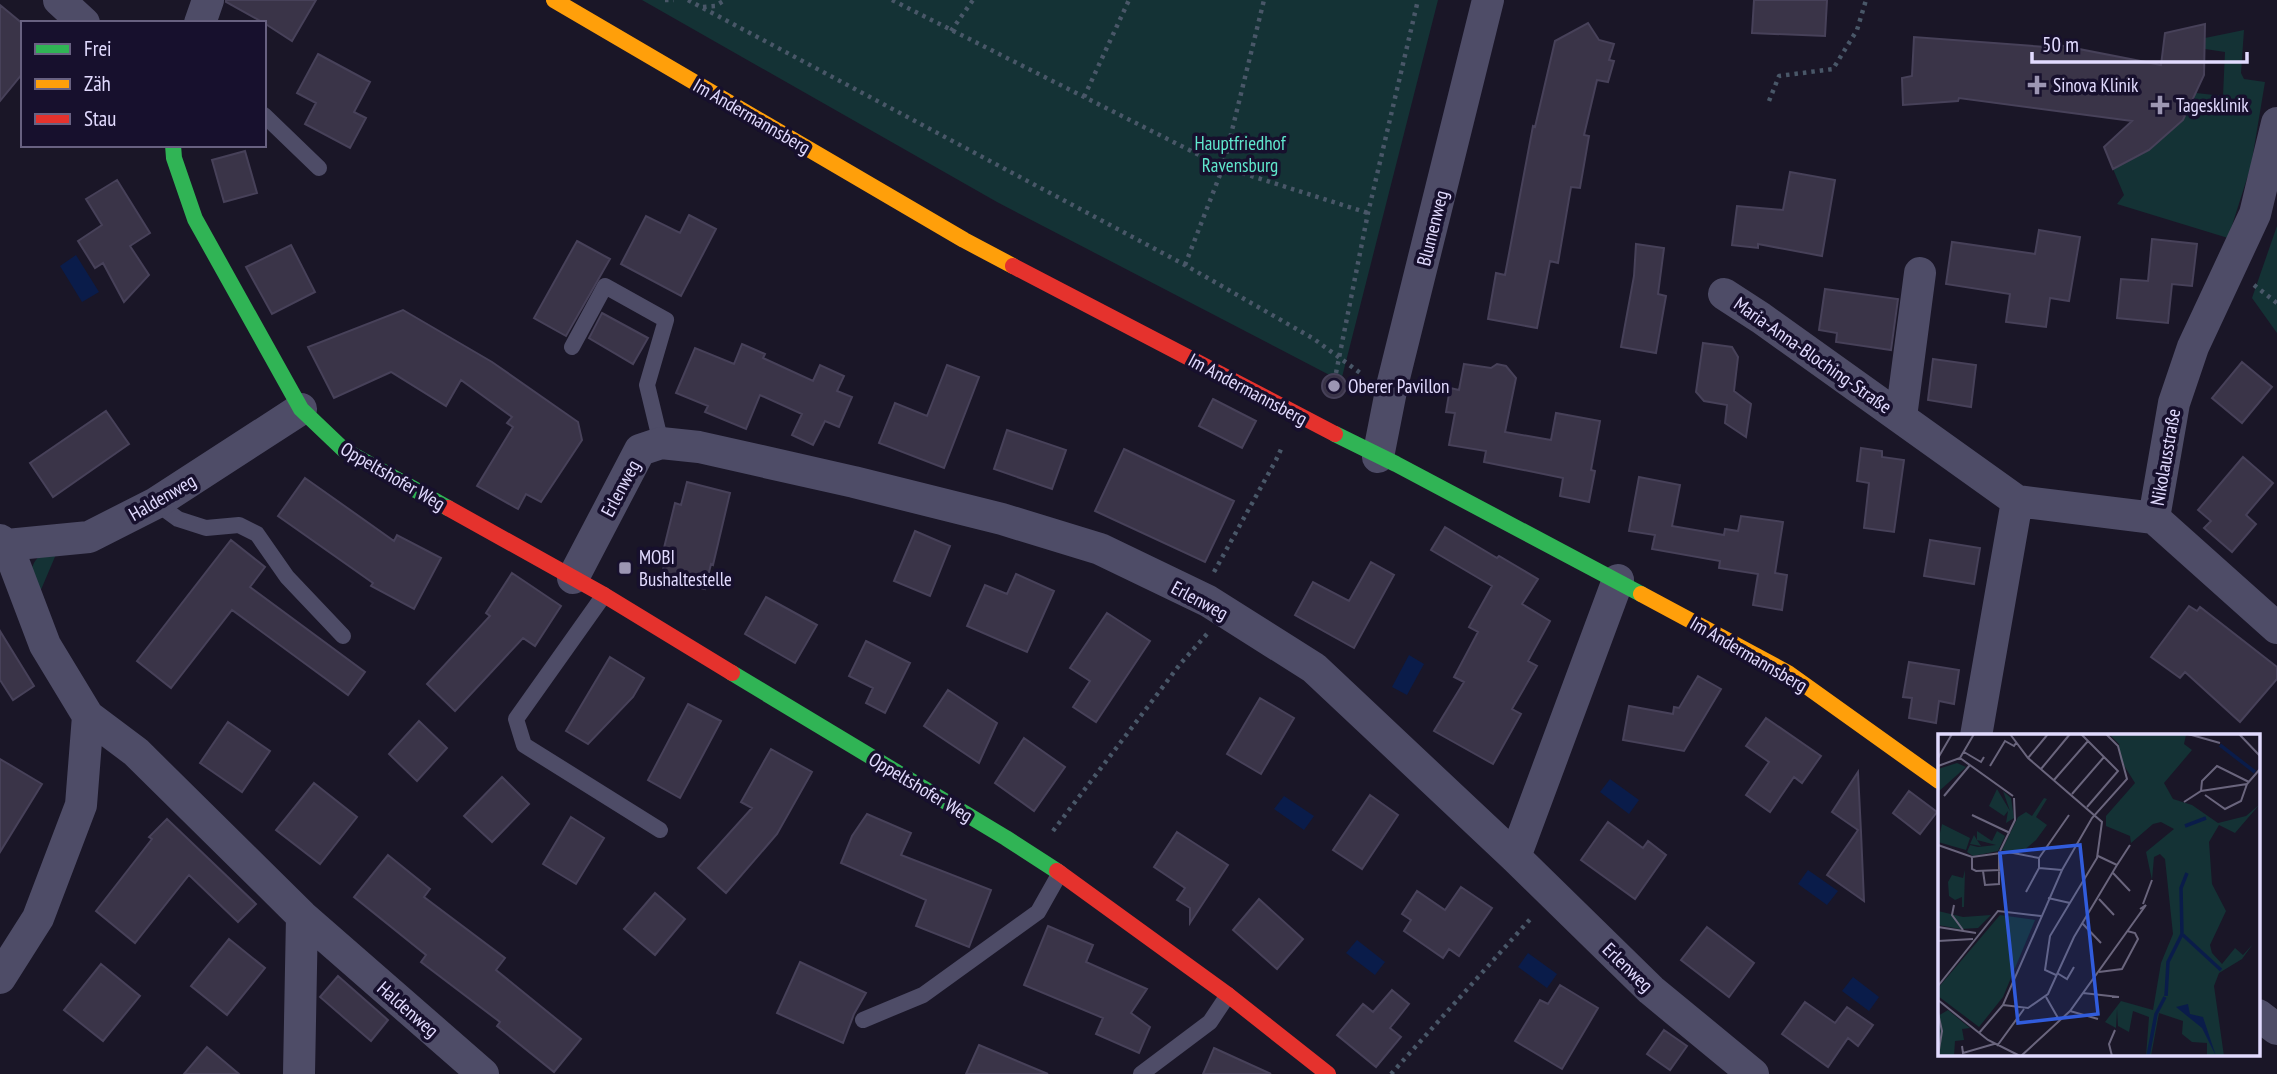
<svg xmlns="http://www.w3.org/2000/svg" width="2277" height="1074" viewBox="0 0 2277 1074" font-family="'PT Sans Narrow',sans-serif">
	<rect width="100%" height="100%" fill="#1a1627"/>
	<!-- green -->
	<path fill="#143235" d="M642 0H1438L1341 381 997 202Z
		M2244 30 2241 73 2244 79 2265 82 2251 166 2228 238 2117 204 2124 195 2113 169 2149 150 2183 120 2196 93 2223 96 2225 52 2205 49V38Z
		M2277 226V333L2252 298Z
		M57 552 40 592 30 575C34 558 39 553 57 552Z"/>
	<!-- water -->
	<path fill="#0a1c4a" d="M76 255 99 292 82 302 60 266Z
		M1409 655 1424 664 1407 695 1392 687Z
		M1610 779 1639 800 1629 814 1600 792Z
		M1284 796 1314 816 1304 830 1274 809Z
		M1808 870 1838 891 1827 905 1798 884Z
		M1357 940 1385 962 1375 975 1346 953Z
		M1528 953 1557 974 1547 988 1518 967Z
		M1853 977 1879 997 1869 1011 1842 991Z"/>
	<!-- building -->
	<path fill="#3a3448" stroke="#474159" stroke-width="2" d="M226 0H316L292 41 264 23 226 2Z
		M1754 0H1827L1825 36 1752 33Z
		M0 5 23 24V73L0 101Z
		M1588 23 1599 40 1614 44 1609 60 1614 61 1608 82 1597 80 1584 135 1589 136 1580 188 1571 187 1558 263 1550 261 1537 328 1488 319 1496 273 1505 275 1533 126 1535 127 1555 41Z
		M2205 24 2204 75 2183 120 2149 150 2113 169 2104 147 2132 121 1959 98 1958 101 1903 105 1902 78 1912 76 1914 37 2046 47 2048 43 2161 65 2165 33Z
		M318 54 370 82 354 112 366 118 350 148 305 124 316 103 297 93Z
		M245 151 257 193 224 202 212 160Z
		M1790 172 1835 180 1822 256 1758 244V248L1732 245 1737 206 1783 210Z
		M117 180 150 233 130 246 149 275 124 302 103 263 95 268 78 241 102 225 86 199Z
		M689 215 716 229 681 296 621 264 646 216 680 233Z
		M2039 230 2080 237 2069 301 2050 298 2046 327 2006 322 2010 294 1946 284 1952 242 2035 254Z
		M2152 239 2197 244 2192 286 2172 284 2168 323 2117 318 2121 279 2148 281Z
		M577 241 610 259 566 336 534 318Z
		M1636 244 1664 248 1658 294 1666 296 1656 353 1621 347 1634 276Z
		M291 245 315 292 272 314 246 267Z
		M1825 289 1898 299 1891 350 1836 342 1837 333 1819 330Z
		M403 310 492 362 578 422 582 440 541 502 526 494 518 509 477 486 513 427 507 423 512 417 461 380 446 406 391 372 334 398 308 347Z
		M602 313 648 338 633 364 589 338Z
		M1703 343 1732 347 1738 357 1734 391 1751 404 1746 437 1725 423 1727 405 1704 401 1696 392Z
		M742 344 765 354 763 358 813 381 820 365 844 376 837 391 852 397 839 427 825 421 813 445 792 435 802 414 760 395 746 429 705 412 708 406 676 393 695 348 734 364Z
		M1933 359 1976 365 1971 407 1928 400Z
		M2242 362 2272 387 2242 423 2212 398Z
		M1464 364 1491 368 1497 364 1506 366 1516 378 1505 432 1551 440 1556 413 1600 421 1591 470 1595 471 1589 502 1560 496 1563 478 1484 462 1486 451 1449 445 1455 413 1446 412 1450 388 1459 390Z
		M947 365 979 377 944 468 879 443 895 403 927 416Z
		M1322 386a12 12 0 1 1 24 0a12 12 0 1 1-24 0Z
		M1213 399 1256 421 1242 448 1199 426Z
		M106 411 129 444 53 497 30 463Z
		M1007 430 1066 450 1052 489 994 469Z
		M1861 448 1882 451V457L1904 460 1894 532 1864 528 1869 483 1857 481Z
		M1124 449 1234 501 1205 562 1095 511Z
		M2243 457 2273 483 2246 515 2256 524 2232 552 2204 528 2211 521 2198 510Z
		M1639 477 1680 485 1672 526 1724 535 1725 529 1738 531 1741 516 1783 522 1775 573 1787 575 1782 610 1753 605 1758 574 1719 568 1720 561 1652 549 1655 535 1629 531Z
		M305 478 394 541 397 535 441 558 414 609 371 586 373 583 278 516Z
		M687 482 730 493 713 565 711 564 705 589 661 578 667 553 663 552 675 503 681 505Z
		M1445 527 1497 558 1499 556 1538 579 1522 604 1550 621 1528 661 1537 666 1512 709 1521 714 1493 764 1434 731 1464 682 1454 677 1478 632 1469 627 1492 586 1431 550Z
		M915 531 950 546 930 596 894 581Z
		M231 540 265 567 250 587 365 672 348 695 232 610 171 688 137 661Z
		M1930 540 1980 548 1974 584 1924 576Z
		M1371 562 1394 575 1354 648 1295 615 1313 582 1349 601Z
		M512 573 561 606 535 646 523 638 455 711 427 684 490 616 486 613Z
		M1016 574 1054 591 1027 652 967 626 985 585 1007 594Z
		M766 597 817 625 795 663 745 634Z
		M2189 606 2197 611 2200 607 2277 667V679L2240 722 2185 672 2180 678 2151 657Z
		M1107 613 1150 641 1096 722 1073 707 1090 681 1070 668Z
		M0 631 34 686 13 700 0 680Z
		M866 641 910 663 885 713 866 703 873 688 849 676Z
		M610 657 644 678 633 697 588 744 566 731Z
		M1909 662 1959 670 1954 704 1939 701 1936 723 1909 718 1912 698 1903 697Z
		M1698 676 1721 689 1684 751 1623 740 1629 706 1673 714 1674 707 1679 708Z
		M948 690 997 723 979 763 924 726Z
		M1260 698 1294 718 1261 774 1227 754Z
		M688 704 721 721 680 798 648 780Z
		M1766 718 1821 756 1802 783 1794 777 1770 812 1746 795 1769 762 1746 746Z
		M419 721 447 748 417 781 389 754Z
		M228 722 270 751 242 792 200 763Z
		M1024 738 1065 767 1034 811 995 783Z
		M771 749 812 772 777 834 726 893 698 868 752 808 741 802Z
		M0 759 42 784 0 852Z
		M1858 772 1861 832 1864 901 1827 875 1858 830 1832 812Z
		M502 777 529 804 492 842 464 816Z
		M314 783 357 817 320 864 276 830Z
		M1909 791 1937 812 1920 834 1893 813Z
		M1370 795 1398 815 1362 869 1333 850Z
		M867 814 911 833 901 855 991 890 969 947 916 926 926 900 841 863 852 836Z
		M571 817 604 838 576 884 543 864Z
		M167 819 256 904 238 922 189 875 135 943 96 911 152 839 149 837Z
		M1608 822 1643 848 1648 841 1666 855 1635 899 1581 860Z
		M1177 832 1228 865 1190 923V908L1177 900 1185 888 1154 867Z
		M388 855 430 889 424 897 505 958 496 970 581 1039 554 1072 497 1026 500 1022 421 962 426 955 354 897Z
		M1461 887 1492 908 1459 956 1449 949 1443 958 1404 931 1411 920 1402 914 1417 891 1445 910Z
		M655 893 685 919 655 955 624 929Z
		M1259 899 1303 939 1277 969 1233 930Z
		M1048 926 1093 945 1086 962 1147 989 1131 1013 1150 1027 1139 1053 1096 1034 1103 1018 1024 985Z
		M1707 927 1754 963 1729 997 1681 960Z
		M229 939 265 968 227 1015 191 986Z
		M800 962 866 993 854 1014 843 1043 777 1013Z
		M101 964 140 996 103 1041 64 1010Z
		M338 976 388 1020 371 1041 320 997Z
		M1560 985 1598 1008 1562 1069 1515 1041 1540 1000 1548 1004Z
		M1392 990 1409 1004 1390 1028 1401 1037 1376 1067 1337 1035 1363 1004 1373 1012Z
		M1805 1002 1835 1023 1847 1007 1873 1025 1858 1046 1848 1038 1828 1067 1782 1034Z
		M1664 1030 1687 1046 1670 1070 1647 1054Z
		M979 1045 1048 1074H966Z
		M207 1047 239 1074H184Z
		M1214 1048 1271 1074H1203Z"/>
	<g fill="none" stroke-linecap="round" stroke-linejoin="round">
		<!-- path -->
		<path stroke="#495768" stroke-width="4.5" stroke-dasharray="3.5 5" stroke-linecap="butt" d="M665 0H674
			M688 0 1185 265 1314 339 1363 375
			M892 0 1223 167 1368 213
			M703 7 715 6 725 0
			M951 31 973 0
			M1084 97 1129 0
			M1769 101 1779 76 1833 69 1857 30 1866 0
			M1185 265 1223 167 1264 0
			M2254 285 2277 303
			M1336 373 1368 213 1418 0
			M1214 572 1276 460 1283 445
			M1053 831 1181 663 1207 634
			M1391 1074 1533 916"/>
		<!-- lane -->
		<path stroke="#4e4c67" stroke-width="16" d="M264 115 319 168
			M572 347 605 286 666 320 647 385 661 443
			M156 503 178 519 206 528 239 525 257 534 287 577 343 636
			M604 595 516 719 524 745 660 830
			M863 1020 923 995 1038 912 1060 873
			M1141 1074 1210 1022 1228 995"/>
		<!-- street -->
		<path stroke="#4e4c67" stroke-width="32" d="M59 0 84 23
			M200 23 208 0
			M1724 294 1761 318 2017 501 2154 518
			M1901 417 1920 273
			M1378 457 1392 386 1488 0
			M2154 518 2174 403 2193 347 2255 214 2277 123
			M2154 518 2277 628
			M0 540 7 545 45 645 88 716 136 752 302 916 483 1074
			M7 545 89 537 156 503 301 409
			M573 578 640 450 661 443 699 447 854 482 1002 519 1100 549 1208 601 1314 668 1515 857 1651 990 1753 1074
			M1976 736 2017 501
			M1515 857 1618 580
			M0 978 38 918 81 805 88 716
			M2258 1015 2277 1029
			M299 1074 302 916"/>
		<!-- fast -->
		<path stroke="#30b455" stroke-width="16" d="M173 145 174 158 195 219 301 409 344 450 448 508
			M1335 434 1396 464 1641 594
			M732 673 1006 838 1057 871"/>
		<!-- slow -->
		<path stroke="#ff9f0a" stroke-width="16" d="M554 0 964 240 1013 266
			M1641 594 1788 673 1939 781"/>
		<!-- jam -->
		<path stroke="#e5322d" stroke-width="16" d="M1013 266 1335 434
			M448 508 604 595 732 673
			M1057 871 1228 995 1328 1074"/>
	</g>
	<!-- markers -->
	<g fill="#9c96b3" stroke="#17102d" stroke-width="2.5">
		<path d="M2033.5 74.5h7v7h7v7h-7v7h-7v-7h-7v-7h7z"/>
		<path d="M2156.5 94.5h7v7h7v7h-7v7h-7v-7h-7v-7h7z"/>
		<circle cx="1334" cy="386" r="7"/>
		<rect x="618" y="561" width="14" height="14" rx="3.5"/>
	</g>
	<g text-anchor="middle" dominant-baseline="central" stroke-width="7" stroke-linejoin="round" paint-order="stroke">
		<!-- poi labels -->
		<g font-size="19" fill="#e2dbff" stroke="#17102d" text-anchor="start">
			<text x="2053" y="85">Sinova Klinik</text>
			<text x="2176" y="105">Tagesklinik</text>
			<text x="1348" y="386">Oberer Pavillon</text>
			<text x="639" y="557">MOBI<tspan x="639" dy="22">Bushaltestelle</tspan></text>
		</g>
		<!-- street labels -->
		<g font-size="19" fill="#e2dbff" stroke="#17102d">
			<text transform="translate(752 116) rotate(30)">Im Andermannsberg</text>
			<text transform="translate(1432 228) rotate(-76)">Blumenweg</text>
			<text transform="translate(1813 355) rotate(35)">Maria-Anna-Bloching-Straße</text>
			<text transform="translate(1248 389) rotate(28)">Im Andermannsberg</text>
			<text transform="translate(2165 457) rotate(-80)">Nikolausstraße</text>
			<text transform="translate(393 476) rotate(30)">Oppeltshofer Weg</text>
			<text transform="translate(620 488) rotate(-62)">Erlenweg</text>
			<text transform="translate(162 497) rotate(-30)">Haldenweg</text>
			<text transform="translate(1200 600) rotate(28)">Erlenweg</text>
			<text transform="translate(1749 654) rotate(30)">Im Andermannsberg</text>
			<text transform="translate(921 787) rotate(31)">Oppeltshofer Weg</text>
			<text transform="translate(1628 967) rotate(44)">Erlenweg</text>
			<text transform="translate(408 1009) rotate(41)">Haldenweg</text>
		</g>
		<!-- park labels -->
		<g font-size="19" fill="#60e7cd" stroke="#17102d">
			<text x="1240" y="143">Hauptfriedhof<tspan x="1240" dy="22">Ravensburg</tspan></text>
		</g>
	</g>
	<!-- overview -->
	<g transform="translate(1938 734)">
		<rect width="322" height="322" fill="#1a1627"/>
		<path d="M171 0 248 1 246 10 254 16 226 49 235 65 254 71 280 89 308 82 321 71 297 99 281 91 271 108 274 150 288 177 272 211 274 219 284 230 297 214 305 221 315 210 304 225 281 239 276 252 286 322H269V309L254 308 244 300 245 287 221 279 213 322H208L211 283 195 277 191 298 180 292 179 275 178 294 167 288 183 267 215 276 223 229 235 200 227 125 222 120 216 123 214 146 208 118 236 95 223 88 215 90 193 109 192 102 168 92V82L197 49 182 25 181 10ZM19 29 28 33 0 58V35ZM59 55 72 77 65 57 73 64 76 84 68 89 70 77 66 82 51 72ZM106 64 109 65 98 83 109 91 98 106 84 118 64 116 80 83 88 78 94 82ZM4 90 32 104 28 116 0 108ZM39 97 54 107 59 97 67 102 60 117 35 122 29 118 32 111 40 113 58 111 39 106 43 112 32 110 36 101 39 106ZM27 136 26 173H24V163L17 166 11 162 10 148 14 141 25 144ZM0 177 25 183 53 181 40 194 22 195 0 191ZM62 181 97 186 65 263 41 293 0 262V254ZM10 276 32 294 24 295 26 306 17 307 16 322H0V282Z" fill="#143235"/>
		<path d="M250 270 252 280 265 283 278 322 264 294 238 273Z" fill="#0a1c4a"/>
		<path fill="none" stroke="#0a1c4a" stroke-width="3.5" d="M282 11 317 38M247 92 268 84M245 201 283 236M228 262 230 228 244 200 243 154 249 139M210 322 218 280 227 263"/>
		<path fill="none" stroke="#6a657d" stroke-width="2" d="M72 0 90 24 164 88 159 124 112 202 107 236 118 241M143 0 180 37 149 73M250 0 282 9M301 0 322 22M26 18 43 28 46 23M0 24 14 0M22 24 75 62M90 24 110 0M0 32 22 24 36 0M52 32 67 7 76 12 78 9M103 35 132 0M116 46 150 7M263 57 264 47 279 32 311 48M134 60 166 23M267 61 287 75 303 67 309 50M6 62 32 31M246 68 263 57 309 50 322 35M34 81 72 99M0 111 34 123 70 118 101 124M62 117 77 86 76 64M34 123V135L38 137 62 136M101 124 131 81M179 131 192 111M101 134 124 136M45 137 47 151 61 150V118M175 139 192 157M88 158 101 134V124M110 164 132 169M161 165 176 181M205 170 214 146M16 171 14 181 25 196M144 189 163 209M0 193 38 199M0 207 35 205M161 238 184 235 200 205 197 199 189 197M119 239 129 245 136 233M0 252 60 177 103 182M145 259 181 263H174M108 263 120 284M0 266 50 306 82 322M65 271 90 274 110 260 136 203 179 131 160 122M132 277 160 285M0 279 4 297 0 322M41 299 65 271 124 136 154 84 189 45 180 12 168 0M24 312 25 319 56 310M59 312 86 275M83 322 132 277 208 171 202 175M174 322 171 310 177 296"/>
		<path fill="#315cdc" fill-opacity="0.15" stroke="#315cdc" stroke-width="3.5" d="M142 111 160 280 80 289 62 119Z"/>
		<rect width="322" height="322" fill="none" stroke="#e2dbff" stroke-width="3.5"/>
	</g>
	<!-- legend -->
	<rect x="21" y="21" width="245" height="126" fill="#17102d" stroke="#686181" stroke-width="2"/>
	<rect x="35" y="44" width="35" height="10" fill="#30b455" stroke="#686181" stroke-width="2"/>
	<text x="84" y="56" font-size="21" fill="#e2dbff">Frei</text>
	<rect x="35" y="79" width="35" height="10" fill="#ff9f0a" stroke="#686181" stroke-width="2"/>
	<text x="84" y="91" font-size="21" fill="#e2dbff">Zäh</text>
	<rect x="35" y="114" width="35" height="10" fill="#e5322d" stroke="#686181" stroke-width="2"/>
	<text x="84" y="126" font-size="21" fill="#e2dbff">Stau</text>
	<!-- scale -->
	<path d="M2032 52v10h215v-10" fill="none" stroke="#e2dbff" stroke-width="3.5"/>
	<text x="2042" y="52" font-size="21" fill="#e2dbff" stroke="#17102d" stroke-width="5" paint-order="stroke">50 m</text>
</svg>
